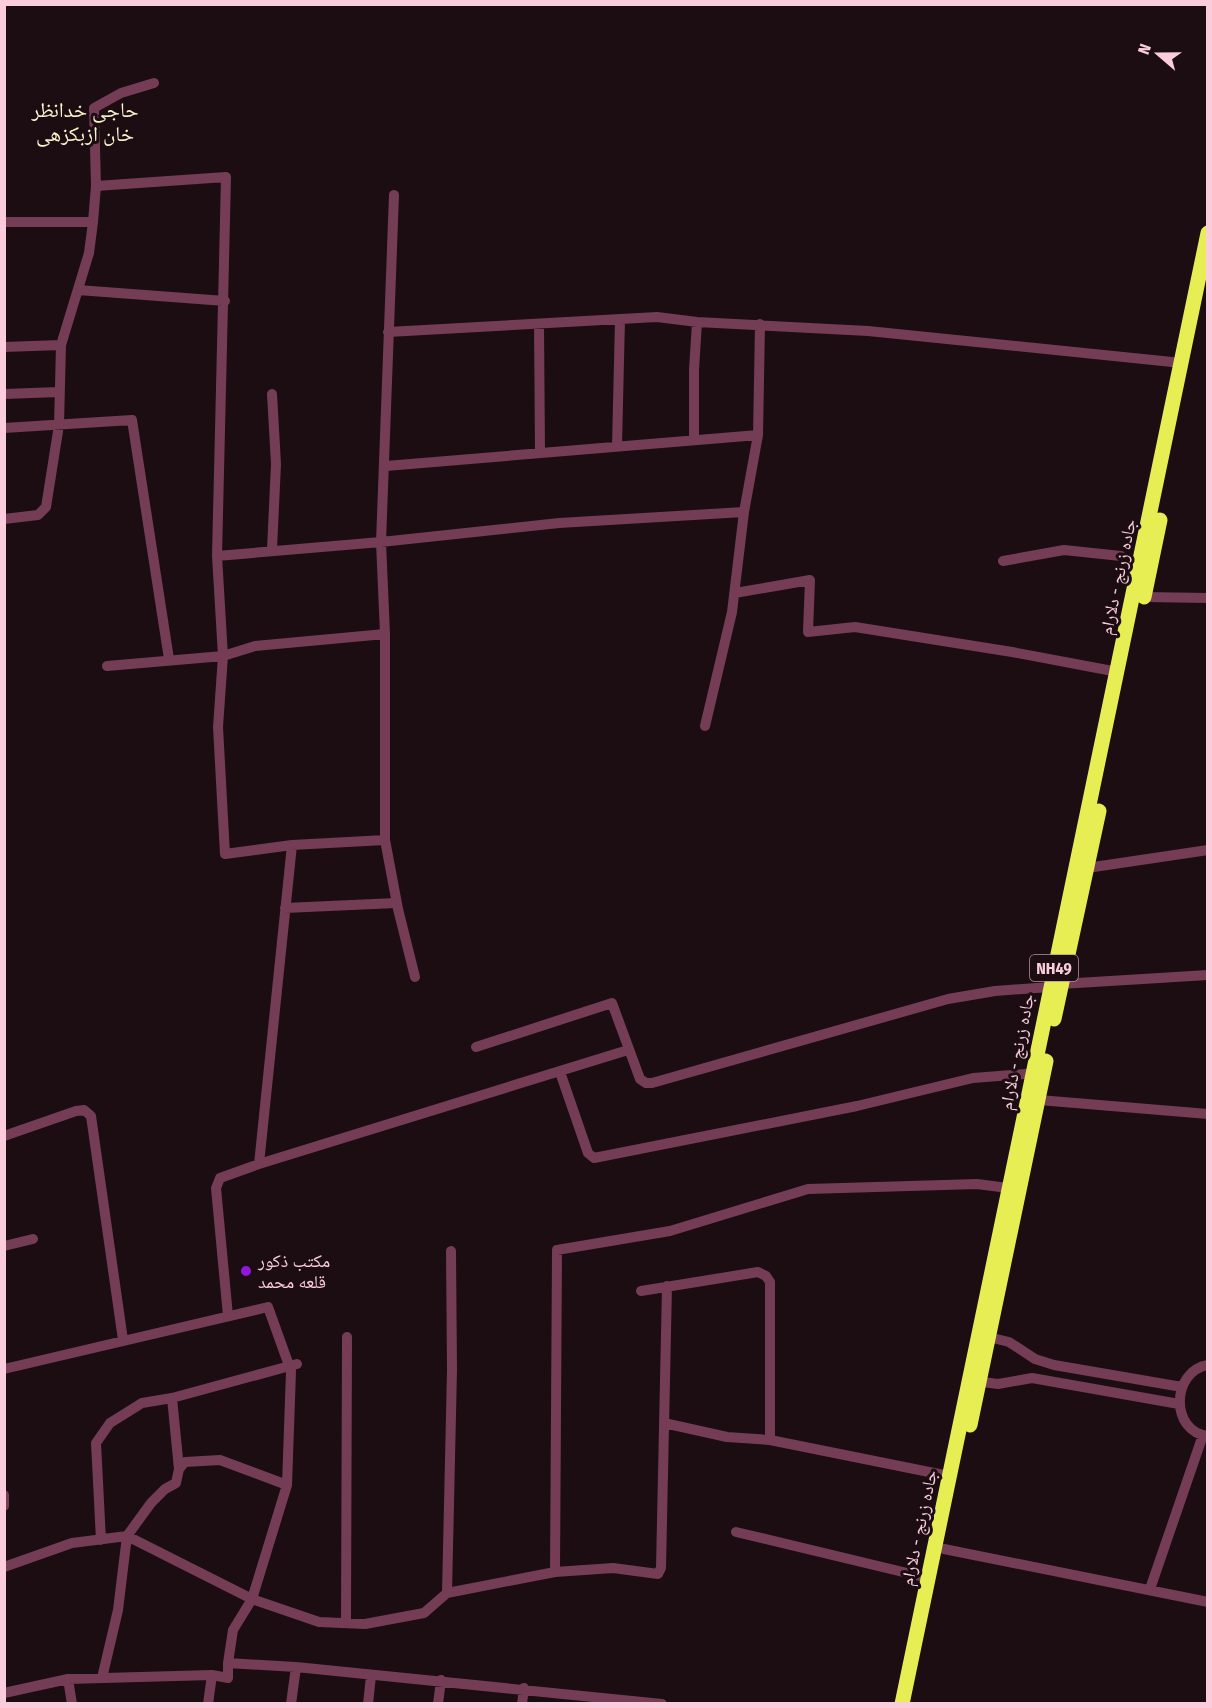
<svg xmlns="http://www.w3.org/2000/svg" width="1212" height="1708" viewBox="0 0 1212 1708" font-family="'Fira Sans Condensed','Noto Naskh Arabic',sans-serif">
	<rect width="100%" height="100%" fill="#1b0d11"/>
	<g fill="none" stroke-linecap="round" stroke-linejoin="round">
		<!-- minor -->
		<path stroke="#753c55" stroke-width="10" d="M96 186 226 177 217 556 223 656 218 727 225 854 292 845 385 840
			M394 195 381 542 385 634V840L398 909 415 977
			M4 222H93
			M78 290 225 301
			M539 324 540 452
			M388 332 657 317 697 322 868 331 1182 363
			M4 347 61 345
			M4 394 59 392
			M272 394 276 464 272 549
			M4 428 132 420 169 659
			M694 439V370L697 322
			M617 446 620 319
			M386 466 758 435
			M744 512 758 435 760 324
			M4 519 38 515 46 507 59 425 61 345 89 253 93 222 96 186 94 108 121 93 154 83
			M217 556 381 542 559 523 744 512 732 612 705 726
			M1003 561 1064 550 1121 556 1139 571 1143 572
			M735 593 810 580 808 632 855 627 1012 652 1118 672
			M1144 597 1208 598
			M107 666 223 656 255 646 385 634
			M1087 868 1208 850
			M285 908 396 903
			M1061 984 1208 975
			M476 1047 612 1003 640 1079 646 1083H652L948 999 995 991 1050 987
			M560 1072 588 1153 594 1158 857 1106 973 1078 1037 1073
			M1039 1100 1208 1114
			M4 1136 76 1111 84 1110 91 1116 123 1340
			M259 1164 292 845
			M4 1246 33 1239
			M641 1291 758 1272 766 1276 770 1282V1440
			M228 1316 216 1188 220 1178 259 1164 628 1050
			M984 1336 1009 1342 1035 1359 1054 1365 1182 1387
			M1208 1365C1171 1371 1170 1432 1208 1436
			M4 1369 268 1307 291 1371 287 1485 252 1599 233 1630 228 1663 296 1667 662 1704
			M975 1381 998 1384 1032 1378 1179 1404
			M172 1398 179 1469
			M664 1423 727 1437 770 1440 949 1476
			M4 1495V1506
			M736 1532 928 1578
			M101 1540 96 1443 110 1423 142 1403 172 1398 297 1364
			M944 1549 1208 1602
			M4 1567 72 1543 127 1536 252 1599 319 1622 365 1624 424 1613 447 1593 555 1572 613 1568 658 1574 661 1568 667 1286
			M555 1572 557 1250 670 1231 808 1189 977 1184 1008 1188
			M1150 1589 1203 1435
			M447 1593 452 1370 451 1251
			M346 1623 347 1337
			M102 1678 118 1610 127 1536 151 1503 165 1489 176 1483 179 1469 185 1462 220 1460 287 1485
			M68 1679 72 1704
			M4 1693 68 1679 212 1675
			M208 1704 212 1675 228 1678V1663
			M291 1704 296 1667
			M368 1704 371 1676
			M438 1704 441 1680
			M522 1704 524 1688"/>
		<!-- highway -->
		<path stroke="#e6ee53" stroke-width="15" d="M1144 597 1160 520
			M1054 1019 1099 811
			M970 1425 1046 1061
			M902 1704 1208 233"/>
	</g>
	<!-- markers -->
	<circle fill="#9216dc" stroke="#1b0d11" stroke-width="2" cx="246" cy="1271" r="6"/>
	<g text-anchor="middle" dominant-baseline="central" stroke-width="6" stroke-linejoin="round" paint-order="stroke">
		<!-- shield labels -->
		<rect fill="#1b0d11" stroke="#b7939f" stroke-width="1.5" x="1030" y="955" width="48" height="26" rx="4.5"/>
		<g font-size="16" font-weight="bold" fill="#faccdc">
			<text x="1054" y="968">NH49</text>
		</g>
		<!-- street labels -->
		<g font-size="18" fill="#faccdc" stroke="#1b0d11">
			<text transform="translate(1118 577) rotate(-78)">جاده زرنج - دلارام</text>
			<text transform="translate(1017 1052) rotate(-79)">جاده زرنج - دلارام</text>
			<text transform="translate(919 1528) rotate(-78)">جاده زرنج - دلارام</text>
		</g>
		<!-- poi labels -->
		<g font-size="18" fill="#faccdc" stroke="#1b0d11" text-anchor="start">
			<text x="258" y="1261">مکتب ذکور<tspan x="258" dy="21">قلعه محمد</tspan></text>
		</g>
		<!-- quarter labels -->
		<g font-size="21" fill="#faf5ce" stroke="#1b0d11">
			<text x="85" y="110">حاجی خدانظر<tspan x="85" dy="24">خان ازبکزهی</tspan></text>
		</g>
	</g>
	<!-- border -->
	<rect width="1212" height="1708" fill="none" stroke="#faccdc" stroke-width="12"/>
	<!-- north arrow -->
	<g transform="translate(1158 54) rotate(290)" stroke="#1b0d11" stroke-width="4.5" paint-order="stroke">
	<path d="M0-4.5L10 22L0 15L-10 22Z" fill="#faccdc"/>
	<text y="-9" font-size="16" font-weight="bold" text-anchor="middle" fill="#faccdc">N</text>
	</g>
</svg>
